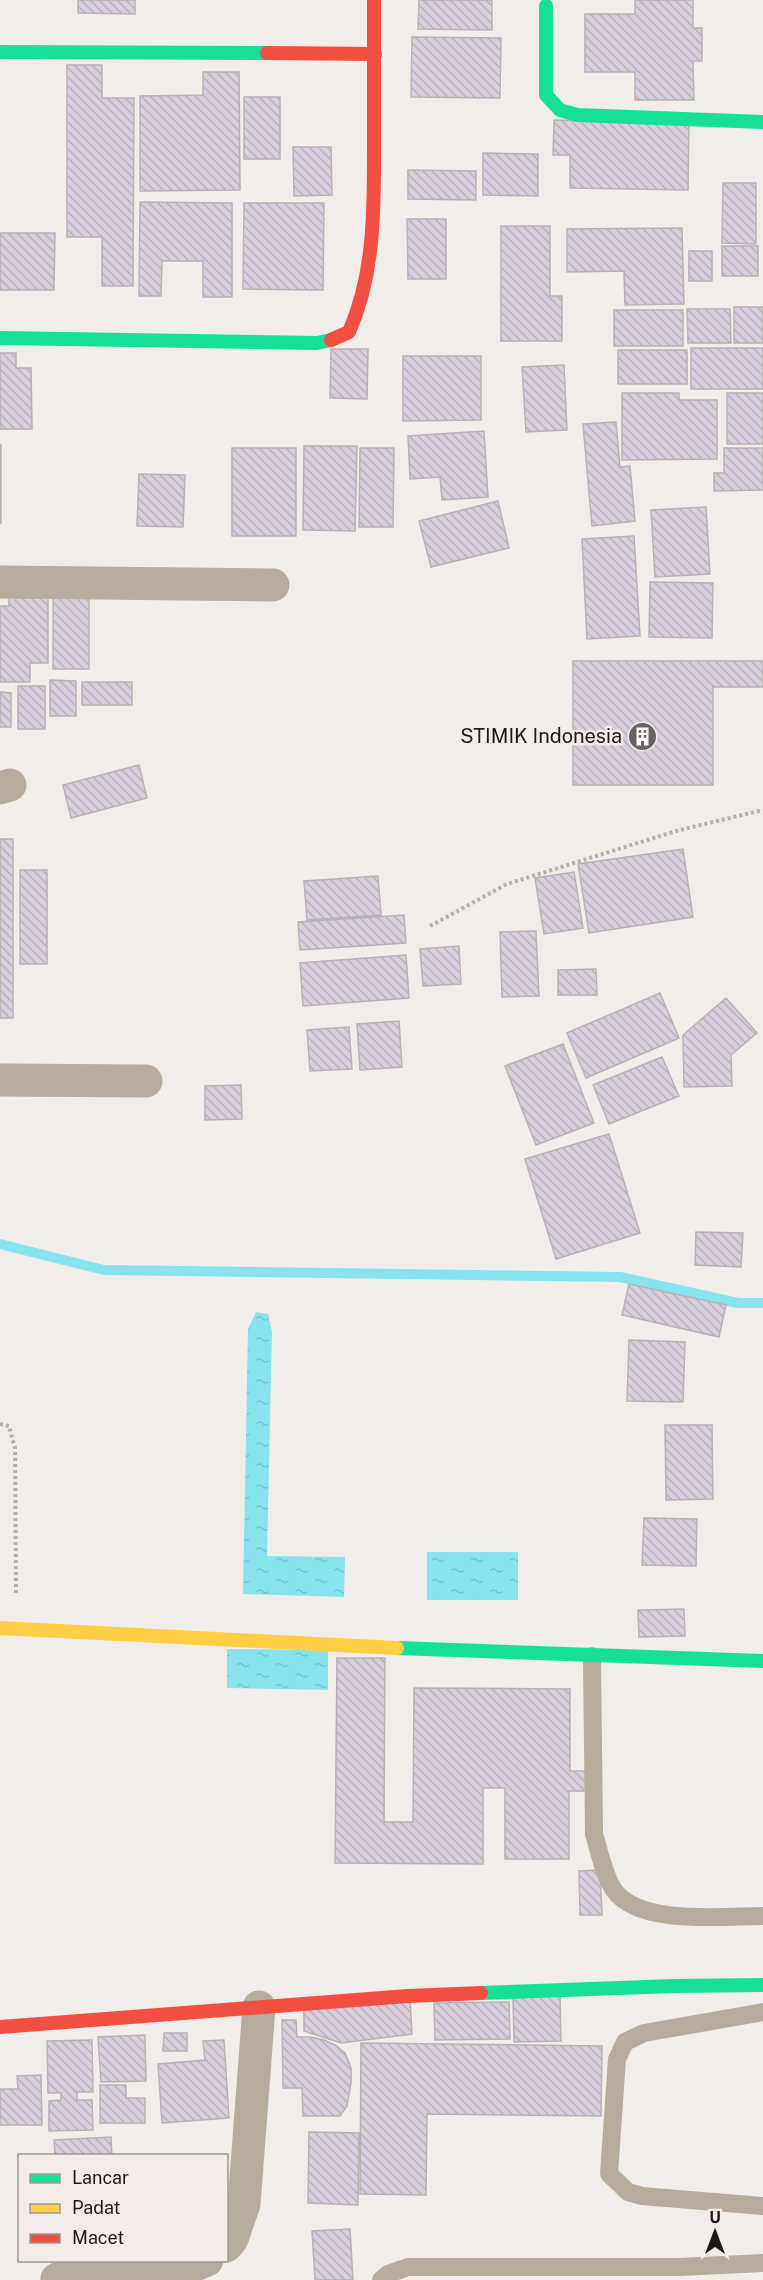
<svg xmlns="http://www.w3.org/2000/svg" width="763" height="2280" viewBox="0 0 763 2280" font-family="'Public Sans',sans-serif">
	<defs>
		<pattern id="water-ripples" width="26" height="14" patternUnits="userSpaceOnUse" patternTransform="scale(1.5)"><rect width="26" height="14" fill="#87e4ee"/><path d="M2 4q2-2 4 0t4 0M15 11q2-2 4 0t4 0" fill="none" stroke="#74c3cb"/></pattern>
		<pattern id="building-back-hatch" width="6" height="6" patternUnits="userSpaceOnUse" patternTransform="scale(1.5)"><rect width="6" height="6" fill="#d8cedc"/><path d="M-1 5l2 2M0 0l6 6M5-1l2 2" fill="none" stroke="#b9b0bc"/></pattern>
	</defs>
	<rect width="100%" height="100%" fill="#f1edeb"/>
	<!-- water -->
	<path fill="url(#water-ripples)" d="M256 1312 268 1314 272 1332 267 1556 345 1557 344 1597 243 1594 248 1329Z
		M427 1552H518V1600H427Z
		M227 1649 328 1650V1690L227 1688Z"/>
	<g fill="none" stroke-linecap="round" stroke-linejoin="round">
		<!-- stream -->
		<path stroke="#87e4ee" stroke-width="10" d="M0 1244 104 1270 620 1277 738 1303H763"/>
	</g>
	<!-- building -->
	<path fill="url(#building-back-hatch)" stroke="#b5b3b3" stroke-width="1.5" d="M78 0H135V14L78 13Z
		M419 0H492V30L418 29Z
		M635 0H693V28H702V61H693L694 100H635V72H585V14H635Z
		M412 37 501 38 500 98 411 97Z
		M67 65H102V98H134L133 286H102V237H67Z
		M203 72H239L240 190 140 191V96L203 95Z
		M244 97H280V159H244Z
		M554 120 689 123 688 190 570 188V155H553Z
		M293 147H331L332 195 294 196Z
		M483 153 538 154V196L483 195Z
		M408 170 476 171V200L408 199Z
		M723 183H756V244L722 243Z
		M140 202 232 203V297H203V261H162L161 296H139Z
		M244 203H324L323 290 243 289Z
		M407 219H446V279H408Z
		M501 226H550V296H562V341H501Z
		M682 228 684 304 625 305 624 271 567 272V229Z
		M0 233H55L54 290H0Z
		M722 246H758V276H722Z
		M689 251H712V281H689Z
		M734 307H763V343H734Z
		M687 309H730L731 343H688Z
		M614 310H683V346H614Z
		M691 348H763V389H691Z
		M331 349H368L367 399 330 398Z
		M618 350H687V384H618Z
		M0 353H16V368H31L32 429H0Z
		M403 356H481V420L403 421Z
		M564 365 567 430 526 432 522 367Z
		M622 393H679V400H717V459L622 460Z
		M727 393H763V444H727Z
		M616 422 620 467 630 466 635 521 592 526 583 424Z
		M484 431 488 497 442 500 440 477 410 479 408 436Z
		M0 445H1V523H0Z
		M304 446H357L355 531 303 530Z
		M232 448H296V536H232Z
		M360 448H394L393 527H359Z
		M724 448H763V490L714 491V473H724Z
		M139 474 185 475 183 527 137 526Z
		M498 501 509 548 431 567 419 521Z
		M706 507 710 574 655 577 651 510Z
		M634 536 640 636 587 639 582 539Z
		M650 582 713 583 712 638 649 637Z
		M9 592H48V663H30V682H0V606H9Z
		M53 598H89V669H53Z
		M573 661H763V687H713V785H573Z
		M50 680 76 681V716H50Z
		M82 682H132V705H82Z
		M18 686H45V729H18Z
		M0 692 11 693V727H0Z
		M139 765 147 798 71 818 63 785Z
		M0 839H13V1018H0Z
		M683 849 693 917 589 933 578 864Z
		M20 870H47V964H20Z
		M574 872 583 928 544 934 535 878Z
		M378 876 381 915 307 920 304 881Z
		M404 915 406 943 300 950 298 922Z
		M536 931 539 996 502 997 500 932Z
		M459 946 461 984 423 986 420 949Z
		M406 955 409 998 303 1006 300 963Z
		M596 969 597 995H558V970Z
		M660 993 679 1038 586 1078 567 1033Z
		M726 998 757 1033 731 1055 732 1086 684 1087 683 1035Z
		M399 1021 402 1067 360 1070 357 1024Z
		M349 1027 352 1069 310 1071 307 1030Z
		M563 1044 594 1123 536 1145 505 1066Z
		M662 1057 679 1096 609 1124 593 1085Z
		M241 1085 242 1119 205 1120V1086Z
		M609 1134 640 1233 556 1259 525 1159Z
		M696 1232 743 1233 741 1267 695 1265Z
		M629 1284 726 1305 719 1337 622 1315Z
		M629 1340 685 1342 683 1402 627 1401Z
		M665 1425H712L713 1499 666 1500Z
		M644 1518 697 1519 696 1566 642 1565Z
		M684 1609 685 1636 639 1637 638 1610Z
		M337 1658H385L384 1822H413L414 1688 570 1689V1771H587V1791H569V1859H505V1788H483V1864L335 1863Z
		M600 1870 602 1915H580L579 1871Z
		M560 1996 561 2041 514 2042 513 1997Z
		M410 1999 412 2034 341 2043 304 2031V2005Z
		M509 2002 510 2039 435 2040 434 2003Z
		M282 2020H296L297 2037H311L324 2040 335 2045 345 2053 351 2068V2083L347 2106 340 2116H303L302 2088H283Z
		M164 2033H187V2051H163Z
		M145 2035 146 2081 101 2082 98 2037Z
		M92 2040 93 2092H77V2100H92L93 2130 49 2131V2101L61 2100V2093H48L47 2041Z
		M224 2040 229 2118 162 2123 158 2064 205 2060 203 2041Z
		M361 2043 602 2046 601 2116 427 2114 426 2195 360 2194Z
		M41 2075 42 2125H0V2089H18L17 2076Z
		M100 2085H126V2098H145V2123H100Z
		M309 2132 359 2133 358 2205 308 2203Z
		M111 2137 112 2156H55L54 2140Z
		M350 2229 353 2280H315L312 2231Z"/>
	<g fill="none" stroke-linecap="round" stroke-linejoin="round">
		<!-- path -->
		<path stroke="#b6b0a8" stroke-width="4" stroke-dasharray="3 3" stroke-linecap="butt" d="M430 926 507 884 676 831 763 810
			M0 1424 9 1426 15 1448 16 1595"/>
		<!-- lane -->
		<path stroke="#b5ac9e" stroke-width="18" d="M592 1656 594 1834C599 1850 604 1876 614 1890 639 1926 723 1916 763 1916
			M763 2012 644 2033 625 2042 617 2059 609 2174 628 2192 642 2196 763 2206
			M381 2280 388 2274 408 2267H680L763 2263"/>
		<!-- street -->
		<path stroke="#b5ac9e" stroke-width="33" d="M0 582 273 585
			M0 788 10 785
			M0 1080 146 1081
			M226 2246 232 2239 244 2204 259 2007
			M57 2279 191 2267 207 2260"/>
		<!-- fast -->
		<path stroke="#16e098" stroke-width="14" d="M546 6V95L560 110 577 115 763 122
			M0 52 267 53
			M0 338 317 343 331 340
			M397 1648 763 1661
			M481 1993 674 1986 763 1985"/>
		<!-- slow -->
		<path stroke="#ffcf43" stroke-width="14" d="M0 1628 397 1648"/>
		<!-- jam -->
		<path stroke="#f24e42" stroke-width="14" d="M267 53 375 54
			M331 340 349 332C376 271 374 203 374 138 374 92 374 46 374 0
			M0 2027 408 1996 481 1993"/>
	</g>
	<!-- icons -->
	<defs>
		<symbol id="building-disc" viewBox="-11 -11 22 22"><circle r="9.5" fill="#676362" stroke="#f4ece8"/><path d="M-4-6H4V6H1V3H-1V6H-4ZM-2.5-4.3h1.7v1.8h-1.7ZM.8-4.3h1.7v1.8H.8ZM-2.5-1h1.7V.8h-1.7ZM.8-1h1.7V.8H.8Z" fill="#fff"/></symbol>
	</defs>
	<g fill-rule="evenodd">
		<use href="#building-disc" x="626" y="720" width="33" height="33"/>
	</g>
	<g text-anchor="middle" dominant-baseline="central" stroke-width="5" stroke-linejoin="round" paint-order="stroke">
		<!-- poi labels -->
		<g font-size="20" fill="#1c1918" stroke="#f4ece8" text-anchor="end">
			<text x="622" y="736">STIMIK Indonesia</text>
		</g>
	</g>
	<!-- legend -->
	<rect x="18" y="2154" width="210" height="108" fill="#f4ece8" stroke="#9e9895" stroke-width="1.5"/>
	<rect x="30" y="2174" width="30" height="9" fill="#16e098" stroke="#9e9895" stroke-width="1.5"/>
	<text x="72" y="2184" font-size="18" fill="#1c1918">Lancar</text>
	<rect x="30" y="2204" width="30" height="9" fill="#ffcf43" stroke="#9e9895" stroke-width="1.5"/>
	<text x="72" y="2214" font-size="18" fill="#1c1918">Padat</text>
	<rect x="30" y="2234" width="30" height="9" fill="#f24e42" stroke="#9e9895" stroke-width="1.5"/>
	<text x="72" y="2244" font-size="18" fill="#1c1918">Macet</text>
	<!-- north arrow -->
	<g transform="translate(715 2232)" stroke="#f4ece8" stroke-width="4.5" paint-order="stroke">
	<path d="M0-4.5L10 22L0 15L-10 22Z" fill="#1c1918"/>
	<text y="-9" font-size="16" font-weight="bold" text-anchor="middle" fill="#1c1918">U</text>
	</g>
</svg>
